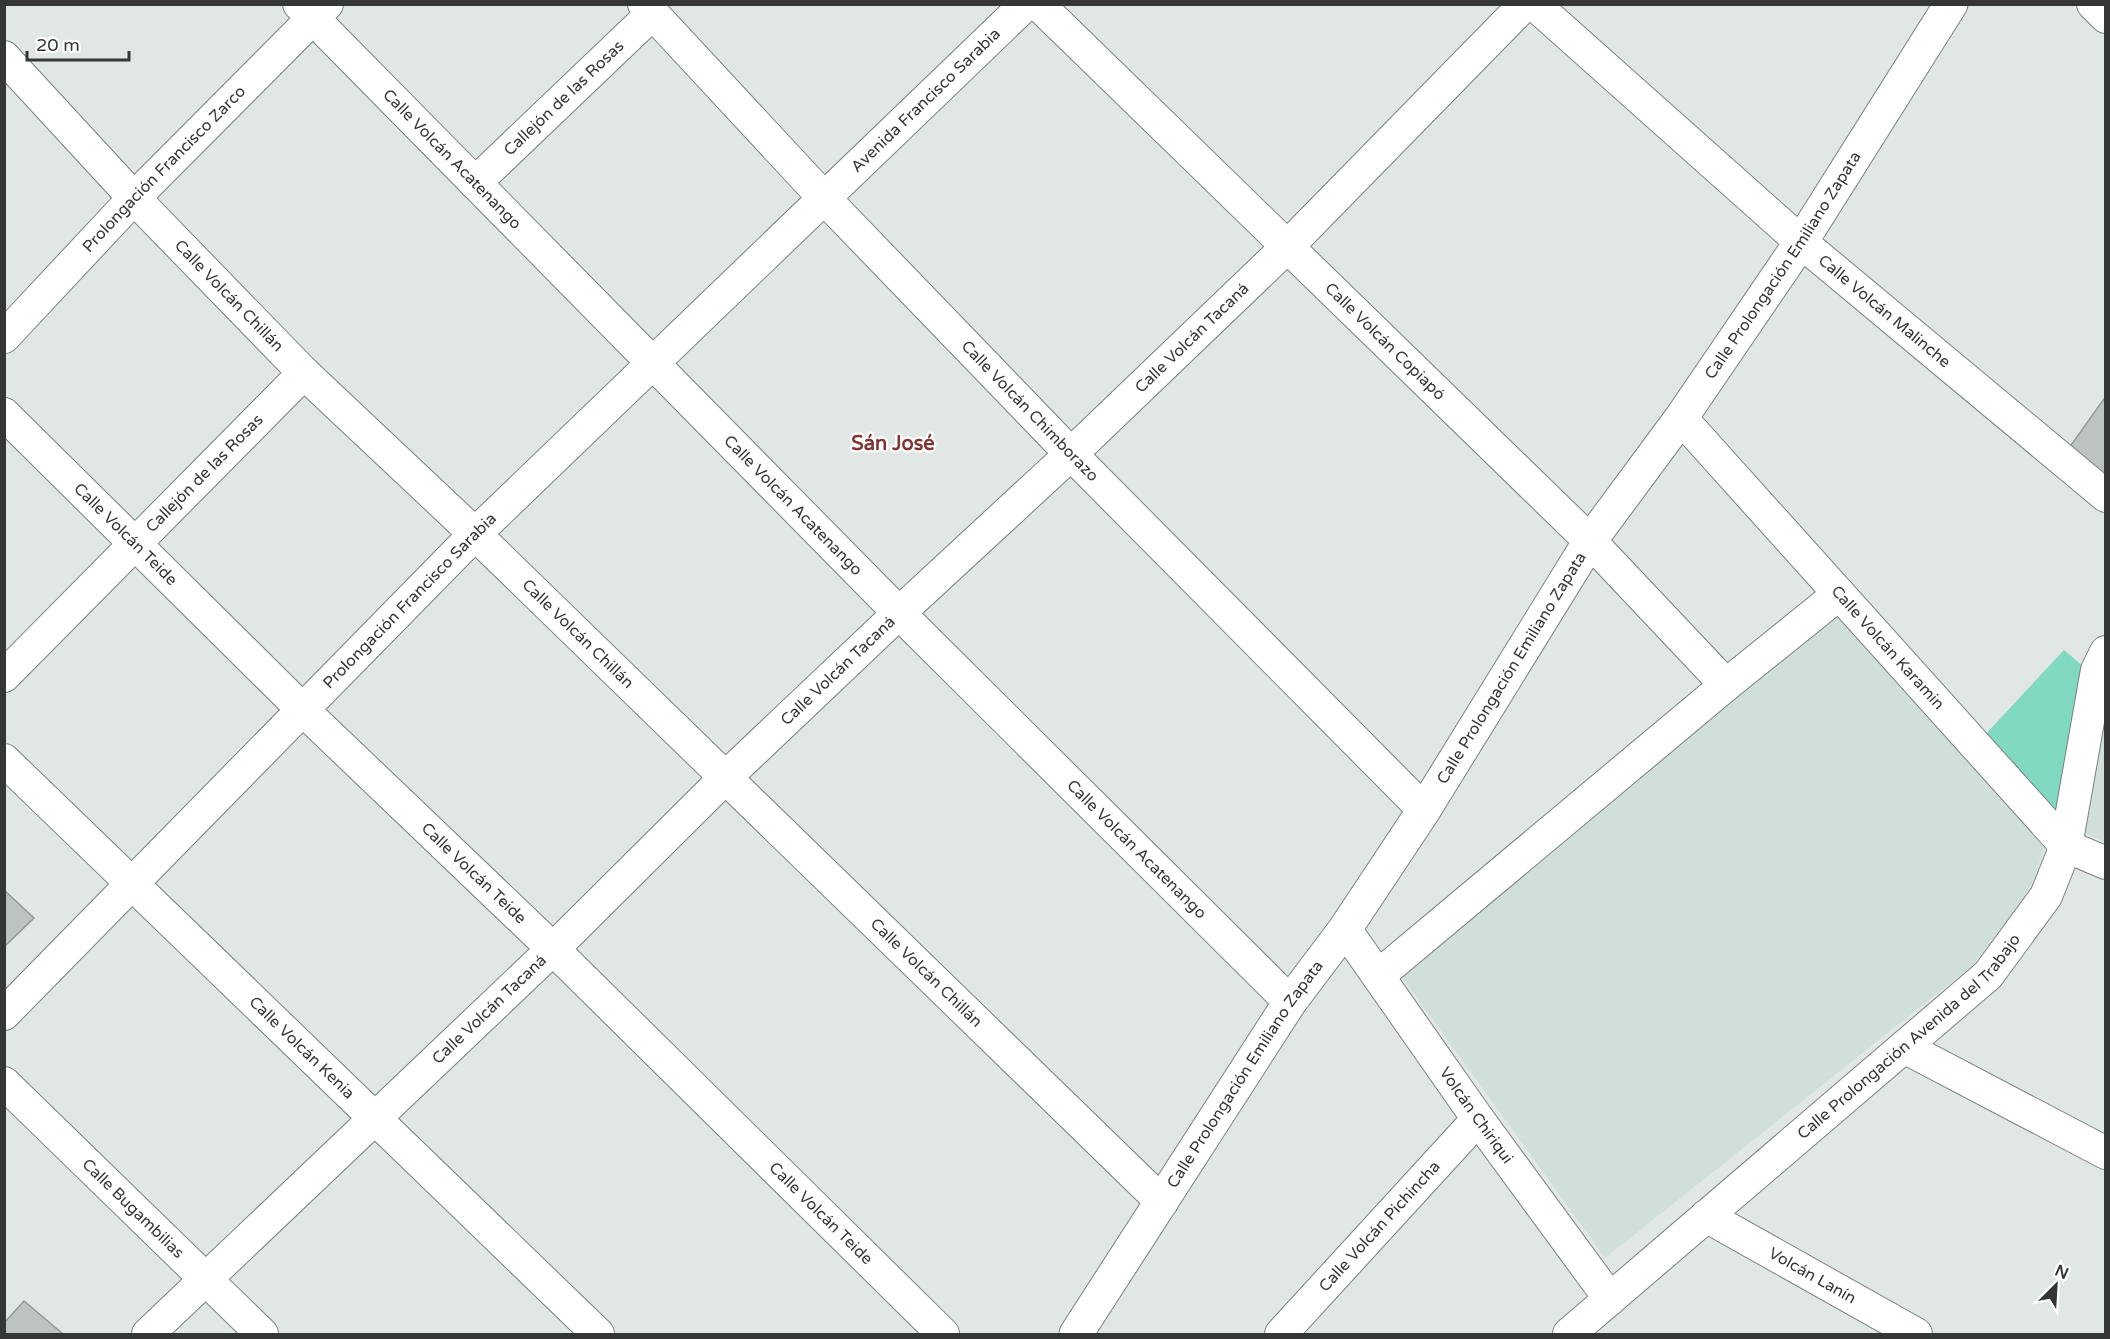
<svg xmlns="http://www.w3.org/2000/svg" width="2110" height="1339" viewBox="0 0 2110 1339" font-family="'Varela Round',sans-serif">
	<rect width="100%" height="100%" fill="#e1e7e5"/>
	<!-- built -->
	<path fill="#d0dfda" d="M1838 613 2045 847 2028 894 1973 965 1605 1258 1397 970Z
		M2105 697V842L2080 831Z"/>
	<!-- green -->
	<path fill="#82d9c1" d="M2064 650 2084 667 2059 816 1983 737Z"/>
	<!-- building -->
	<path fill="#bdc3c1" stroke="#929996" stroke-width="1.5" d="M2106 396V475L2069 448Z
		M4 890 34 918 4 947Z
		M24 1301 63 1334H4V1323Z"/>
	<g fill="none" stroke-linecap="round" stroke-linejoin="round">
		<defs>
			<g id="street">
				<path id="s1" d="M299 4 899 613 1290 1002"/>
				<path id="s2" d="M644 4 825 199 1071 454 1424 810"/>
				<path id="s3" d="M1038 4 1590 541 1726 685"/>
				<path id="s4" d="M1534 4 1801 242 2106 496"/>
				<path d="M2093 4 2106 17"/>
				<path id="s5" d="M4 57 134 198 304 373 475 534 1162 1202"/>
				<path id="s6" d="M475 183 653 13"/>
				<path id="s7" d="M4 337 134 198 327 4"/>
				<path id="s8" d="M4 414 303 710 553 949 943 1334"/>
				<path id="s9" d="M1681 418 2066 846 2106 863"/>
				<path id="s10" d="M4 676 304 373"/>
				<path id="s11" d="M4 760 598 1334"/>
				<path id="s12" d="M1345 929 1478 1119 1610 1299"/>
				<path d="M1378 976 1726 685 1839 594"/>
				<path id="s13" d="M4 1014 475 534 1026 4"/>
				<path d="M1904 1047 2106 1153"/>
				<path id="s14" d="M4 1083 262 1334"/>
				<path id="s15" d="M1706 1216 1916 1334"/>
				<path id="s16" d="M148 1334 553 949 725 778 899 613 1071 454 1288 246 1525 4"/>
				<path id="s17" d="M1281 1334 1478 1119"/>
				<path id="s18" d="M1569 1334 1988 975 2046 896 2066 846 2097 670 2106 652"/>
			</g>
			<g id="secondary">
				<path id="s19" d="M1076 1334 1290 1002 1345 929 1424 810 1590 541 1681 418 1801 242 1951 4"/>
			</g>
		</defs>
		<!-- street casing -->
		<use href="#street" stroke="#7a807e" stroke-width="34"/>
		<!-- secondary casing -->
		<use href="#secondary" stroke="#7a807e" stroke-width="35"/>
		<!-- street -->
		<use href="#street" stroke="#fff" stroke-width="32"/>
		<!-- secondary -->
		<use href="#secondary" stroke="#fff" stroke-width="33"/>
	</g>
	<g text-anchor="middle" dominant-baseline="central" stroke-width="4.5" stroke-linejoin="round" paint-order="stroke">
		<!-- street labels -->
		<g font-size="16" fill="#353737" stroke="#fff">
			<text stroke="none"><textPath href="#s6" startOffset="123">Callejón de las Rosas</textPath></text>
			<text stroke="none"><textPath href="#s13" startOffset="1298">Avenida Francisco Sarabia</textPath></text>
			<text stroke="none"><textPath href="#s1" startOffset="218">Calle Volcán Acatenango</textPath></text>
			<text stroke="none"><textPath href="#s7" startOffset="232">Prolongación Francisco Zarco</textPath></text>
			<text stroke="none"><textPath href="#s19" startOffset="1282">Calle Prolongación Emiliano Zapata</textPath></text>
			<text stroke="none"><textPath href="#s5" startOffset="328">Calle Volcán Chillán</textPath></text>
			<text stroke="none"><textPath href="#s4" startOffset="466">Calle Volcán Malinche</textPath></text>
			<text stroke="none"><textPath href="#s16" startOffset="1443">Calle Volcán Tacaná</textPath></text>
			<text stroke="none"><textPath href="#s3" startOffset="484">Calle Volcán Copiapó</textPath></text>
			<text stroke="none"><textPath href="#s2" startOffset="561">Calle Volcán Chimborazo</textPath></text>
			<text stroke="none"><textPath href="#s10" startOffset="285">Callejón de las Rosas</textPath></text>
			<text stroke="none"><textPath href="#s1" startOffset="704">Calle Volcán Acatenango</textPath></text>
			<text stroke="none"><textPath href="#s8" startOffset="171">Calle Volcán Teide</textPath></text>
			<text stroke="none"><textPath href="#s13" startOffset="579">Prolongación Francisco Sarabia</textPath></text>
			<text stroke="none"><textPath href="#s5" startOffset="814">Calle Volcán Chillán</textPath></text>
			<text stroke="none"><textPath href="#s9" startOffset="309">Calle Volcán Karamin</textPath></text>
			<text stroke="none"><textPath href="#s19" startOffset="796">Calle Prolongación Emiliano Zapata</textPath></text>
			<text stroke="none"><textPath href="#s16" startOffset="957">Calle Volcán Tacaná</textPath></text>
			<text stroke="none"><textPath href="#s1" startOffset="1190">Calle Volcán Acatenango</textPath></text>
			<text stroke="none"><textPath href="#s8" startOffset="657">Calle Volcán Teide</textPath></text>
			<text stroke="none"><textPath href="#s5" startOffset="1300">Calle Volcán Chillán</textPath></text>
			<text stroke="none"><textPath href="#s16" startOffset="471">Calle Volcán Tacaná</textPath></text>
			<text stroke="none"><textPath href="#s18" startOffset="452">Calle Prolongación Avenida del Trabajo</textPath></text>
			<text stroke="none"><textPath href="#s11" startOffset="414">Calle Volcán Kenia</textPath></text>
			<text stroke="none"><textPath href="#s19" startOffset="310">Calle Prolongación Emiliano Zapata</textPath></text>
			<text stroke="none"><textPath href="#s12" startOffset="228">Volcán Chiriqui</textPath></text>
			<text stroke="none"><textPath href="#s14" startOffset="180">Calle Bugambilias</textPath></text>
			<text stroke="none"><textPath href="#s8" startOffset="1143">Calle Volcán Teide</textPath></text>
			<text stroke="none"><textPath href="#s17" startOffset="146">Calle Volcán Pichincha</textPath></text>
			<text stroke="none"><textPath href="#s15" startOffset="122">Volcán Lanín</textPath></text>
		</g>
		<!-- quarter labels -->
		<g font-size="20" font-weight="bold" fill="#7e3733" stroke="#fff">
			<text x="893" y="444">Sán José</text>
		</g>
	</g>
	<!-- border -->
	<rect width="2110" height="1339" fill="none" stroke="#353737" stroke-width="12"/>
	<!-- north arrow -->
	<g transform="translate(2056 1285) rotate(24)" stroke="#ffffff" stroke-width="4.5" paint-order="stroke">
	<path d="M0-4.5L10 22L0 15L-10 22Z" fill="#353737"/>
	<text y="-9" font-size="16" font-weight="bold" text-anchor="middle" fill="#353737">N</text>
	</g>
	<!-- scale -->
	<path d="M27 51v9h102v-9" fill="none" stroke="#353737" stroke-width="3"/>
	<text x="36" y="51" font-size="18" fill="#353737" stroke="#ffffff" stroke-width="4.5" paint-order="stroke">20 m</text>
</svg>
